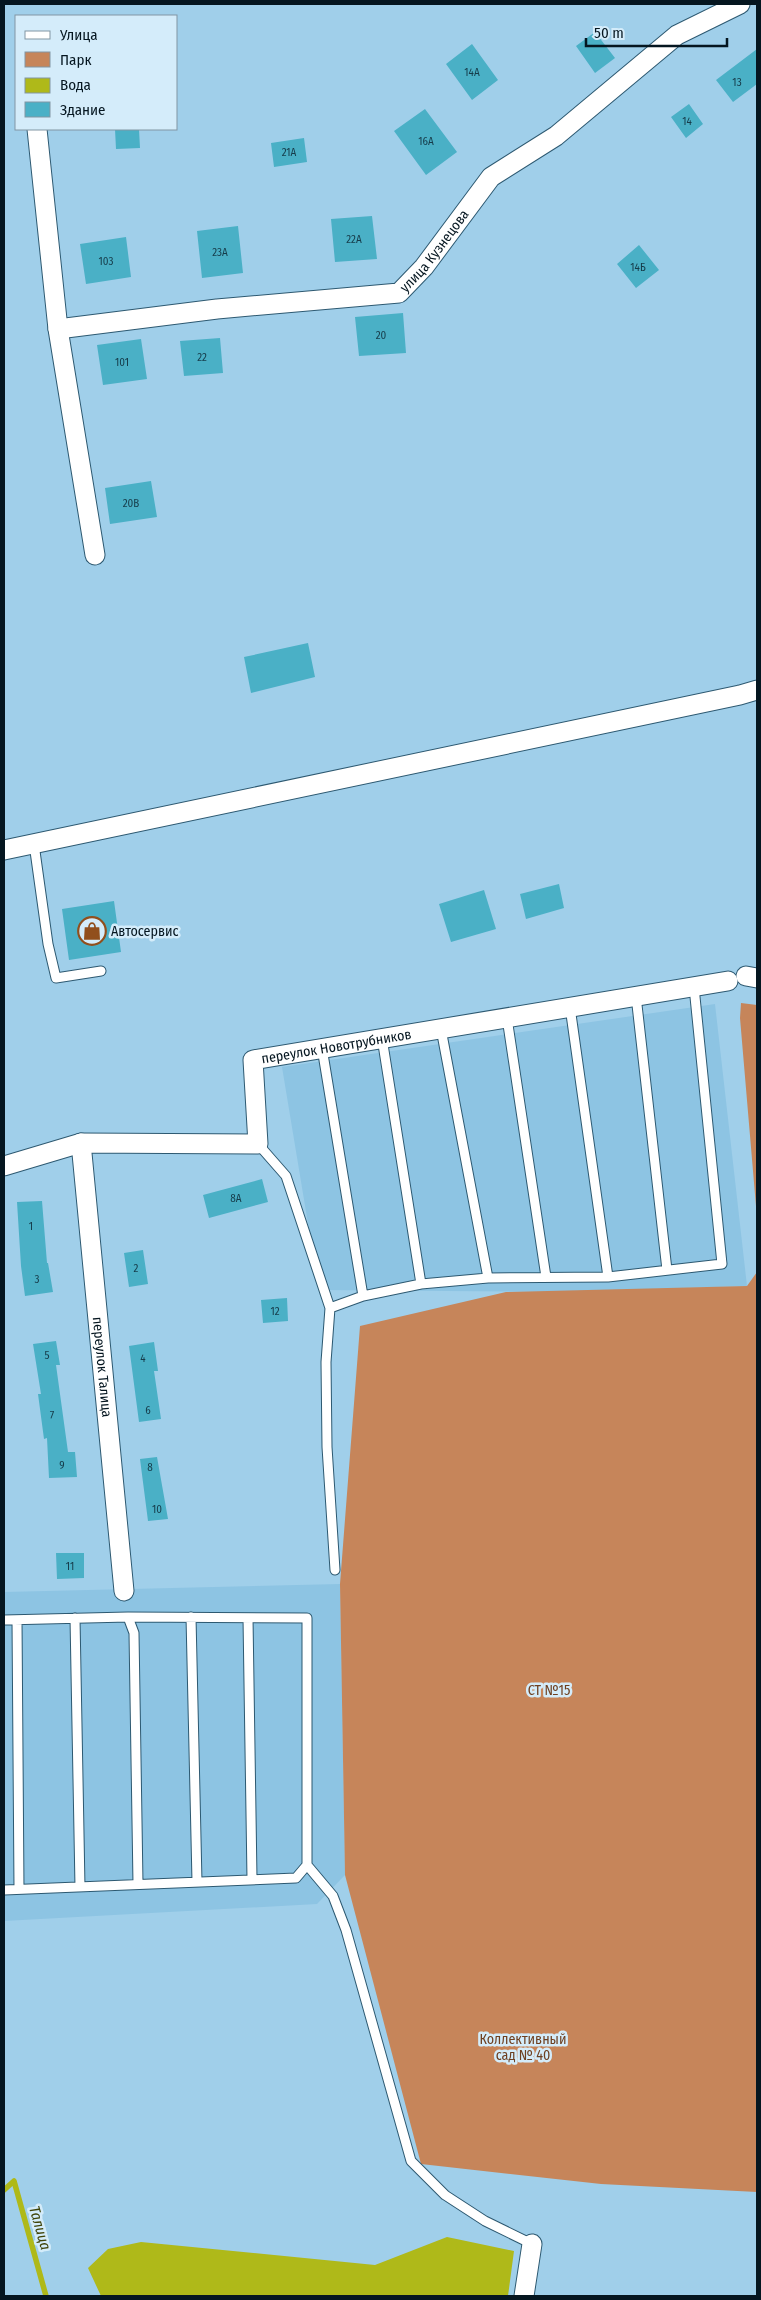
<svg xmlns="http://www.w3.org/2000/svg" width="761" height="2300" viewBox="0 0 761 2300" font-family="'Fira Sans Condensed',sans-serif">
	<rect width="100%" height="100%" fill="#a0cfea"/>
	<!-- built -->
	<path fill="#8dc4e3" d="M715 1004 747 1286 556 1292 319 1290 282 1067Z
		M340 1584 345 1875 317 1904 4 1921V1592Z"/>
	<!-- green -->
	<path fill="#c6855a" d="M741 1003 757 1005V1218L740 1018Z
		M757 1272V2192L601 2184 421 2164 345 1875 340 1584 360 1326 506 1292 747 1286Z"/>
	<!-- water -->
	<path fill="#afb919" d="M447 2237 514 2251 508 2296H101L88 2268 108 2249 141 2242 375 2265Z"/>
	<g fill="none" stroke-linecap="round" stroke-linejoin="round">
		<!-- stream -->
		<path stroke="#afb919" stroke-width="5.5" d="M4 2190 14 2181 46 2296"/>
	</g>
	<!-- building -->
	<path fill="#4ab0c6" d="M595 32 615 58 595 73 576 46Z
		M472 44 498 80 472 100 446 64Z
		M757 49V84L733 102 716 80Z
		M689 104 703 124 686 138 671 117Z
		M425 109 457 152 426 175 394 131Z
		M115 129H139L140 148 116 149Z
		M304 138 307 162 274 167 271 143Z
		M372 216 377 259 335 262 331 219Z
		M238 226 243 273 202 278 197 231Z
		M126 237 131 277 86 284 80 244Z
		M639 245 659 270 636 288 617 264Z
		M403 313 406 353 359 356 355 317Z
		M220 338 223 373 184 376 180 341Z
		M141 339 147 379 103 385 97 345Z
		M151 481 157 517 110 524 105 488Z
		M308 643 315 677 251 693 244 657Z
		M559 884 564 908 526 919 520 894Z
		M484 890 496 929 451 942 439 904Z
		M114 901 121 952 69 960 62 909Z
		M262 1179 268 1202 209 1218 203 1195Z
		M42 1201 47 1263H48L53 1292 25 1296 21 1266 17 1202Z
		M143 1250 148 1284 129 1287 124 1253Z
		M287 1298 288 1321 263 1323 261 1300Z
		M56 1341 60 1365H56L68 1452H75L77 1477 49 1478 47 1438 44 1439 38 1394H41L33 1344Z
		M154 1342 158 1371H154L161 1419 139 1422 129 1346Z
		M157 1457 168 1519 148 1521 140 1459Z
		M56 1553H84V1578L57 1579Z"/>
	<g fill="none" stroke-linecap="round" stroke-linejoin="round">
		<defs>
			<path id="service" d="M34 844 48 944 56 978 101 971
				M636 996 667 1270
				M570 1007 608 1277
				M507 1018 546 1277
				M441 1029 488 1278
				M382 1038 421 1284
				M322 1048 363 1296
				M258 1144 286 1176 330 1308 326 1362 327 1447 335 1570
				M330 1308 363 1296 421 1284 488 1278 608 1277 722 1264 694 987
				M128 1617 134 1633 138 1884
				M191 1617 197 1882
				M75 1618 80 1887
				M248 1618 252 1879
				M4 1620 128 1617 307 1618V1865L333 1896 346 1930 411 2161 445 2195 485 2221 532 2244
				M17 1620 19 1889
				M4 1890 296 1878 307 1865"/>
			<g id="minor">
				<path d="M37 129 58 329 95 555"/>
				<path id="s1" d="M58 329 217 309 399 293 424 267 491 177 556 136 677 35 740 4"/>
				<path d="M4 850 740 695 757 690"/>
				<path d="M746 976 757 978"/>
				<path id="s2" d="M81 1143 124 1591"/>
				<path id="s3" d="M4 1166 81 1143 258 1144 253 1060 728 981"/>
				<path d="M524 2296 532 2244"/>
			</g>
		</defs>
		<!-- service casing -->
		<use href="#service" stroke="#2d5971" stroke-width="11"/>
		<!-- minor casing -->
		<use href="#minor" stroke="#2d5971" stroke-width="21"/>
		<!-- service -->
		<use href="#service" stroke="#fff" stroke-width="9"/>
		<!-- minor -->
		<use href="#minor" stroke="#fff" stroke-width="19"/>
	</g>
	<!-- icons -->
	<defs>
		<symbol id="shop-ring" viewBox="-11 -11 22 22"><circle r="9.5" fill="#d4ecfa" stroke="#914f1d" stroke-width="1.5"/><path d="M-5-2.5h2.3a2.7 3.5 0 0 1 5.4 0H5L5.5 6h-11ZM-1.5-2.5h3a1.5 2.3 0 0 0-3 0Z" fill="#914f1d"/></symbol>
	</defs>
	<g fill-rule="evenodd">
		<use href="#shop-ring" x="76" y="915" width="32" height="32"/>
	</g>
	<g text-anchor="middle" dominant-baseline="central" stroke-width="5" stroke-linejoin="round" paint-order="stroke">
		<!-- number labels -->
		<g font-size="11" fill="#163c4a">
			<text x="472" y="72">14А</text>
			<text x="737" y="82">13</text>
			<text x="687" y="121">14</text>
			<text x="426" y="141">16А</text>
			<text x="289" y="152">21А</text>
			<text x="354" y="239">22А</text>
			<text x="220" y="252">23А</text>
			<text x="106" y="261">103</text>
			<text x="638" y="267">14Б</text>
			<text x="381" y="335">20</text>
			<text x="202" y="357">22</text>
			<text x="122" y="362">101</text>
			<text x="131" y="503">20В</text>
			<text x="236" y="1198">8А</text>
			<text x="31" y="1226">1</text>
			<text x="136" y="1268">2</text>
			<text x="37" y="1279">3</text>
			<text x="275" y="1311">12</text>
			<text x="47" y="1355">5</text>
			<text x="143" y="1358">4</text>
			<text x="148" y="1410">6</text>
			<text x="52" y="1415">7</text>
			<text x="62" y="1465">9</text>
			<text x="150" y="1467">8</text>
			<text x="157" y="1509">10</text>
			<text x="70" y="1566">11</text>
		</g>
		<!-- street labels -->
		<g font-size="14" fill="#051620" stroke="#d4ecfa">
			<text stroke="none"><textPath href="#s1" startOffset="398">улица Кузнецова</textPath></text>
			<text stroke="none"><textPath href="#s3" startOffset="426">переулок Новотрубников</textPath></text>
			<text stroke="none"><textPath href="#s2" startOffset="225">переулок Талица</textPath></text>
		</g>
		<!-- poi labels -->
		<g font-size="14" fill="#051620" stroke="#d4ecfa" text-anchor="start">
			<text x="111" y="931">Автосервис</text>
		</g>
		<!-- park labels -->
		<g font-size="14" fill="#6d3f20" stroke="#d4ecfa">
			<text x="549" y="1690">СТ №15</text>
			<text x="523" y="2039">Коллективный<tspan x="523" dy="16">сад № 40</tspan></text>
		</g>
		<!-- water labels -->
		<g font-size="15" font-style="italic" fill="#3f4307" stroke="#d4ecfa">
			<text transform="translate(40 2228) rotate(74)">Талица</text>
		</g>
	</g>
	<!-- border -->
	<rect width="761" height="2300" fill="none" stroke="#051620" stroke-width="10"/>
	<!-- legend -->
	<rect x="15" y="15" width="162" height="115" fill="#d4ecfa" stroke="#8196a3"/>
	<rect x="25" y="31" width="25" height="8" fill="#ffffff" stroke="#8196a3"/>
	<text x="60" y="40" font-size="15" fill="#051620">Улица</text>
	<rect x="25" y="52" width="25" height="15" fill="#c6855a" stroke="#8196a3"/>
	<text x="60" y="65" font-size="15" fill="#051620">Парк</text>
	<rect x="25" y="78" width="25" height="15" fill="#afb919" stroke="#8196a3"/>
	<text x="60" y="90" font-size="15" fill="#051620">Вода</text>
	<rect x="25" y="102" width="25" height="15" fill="#4ab0c6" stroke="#8196a3"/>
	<text x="60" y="115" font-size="15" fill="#051620">Здание</text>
	<!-- scale -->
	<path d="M586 38v8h141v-8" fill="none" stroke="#051620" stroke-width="2.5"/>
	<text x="594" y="38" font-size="15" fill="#051620" stroke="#d4ecfa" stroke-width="4" paint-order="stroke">50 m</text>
</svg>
